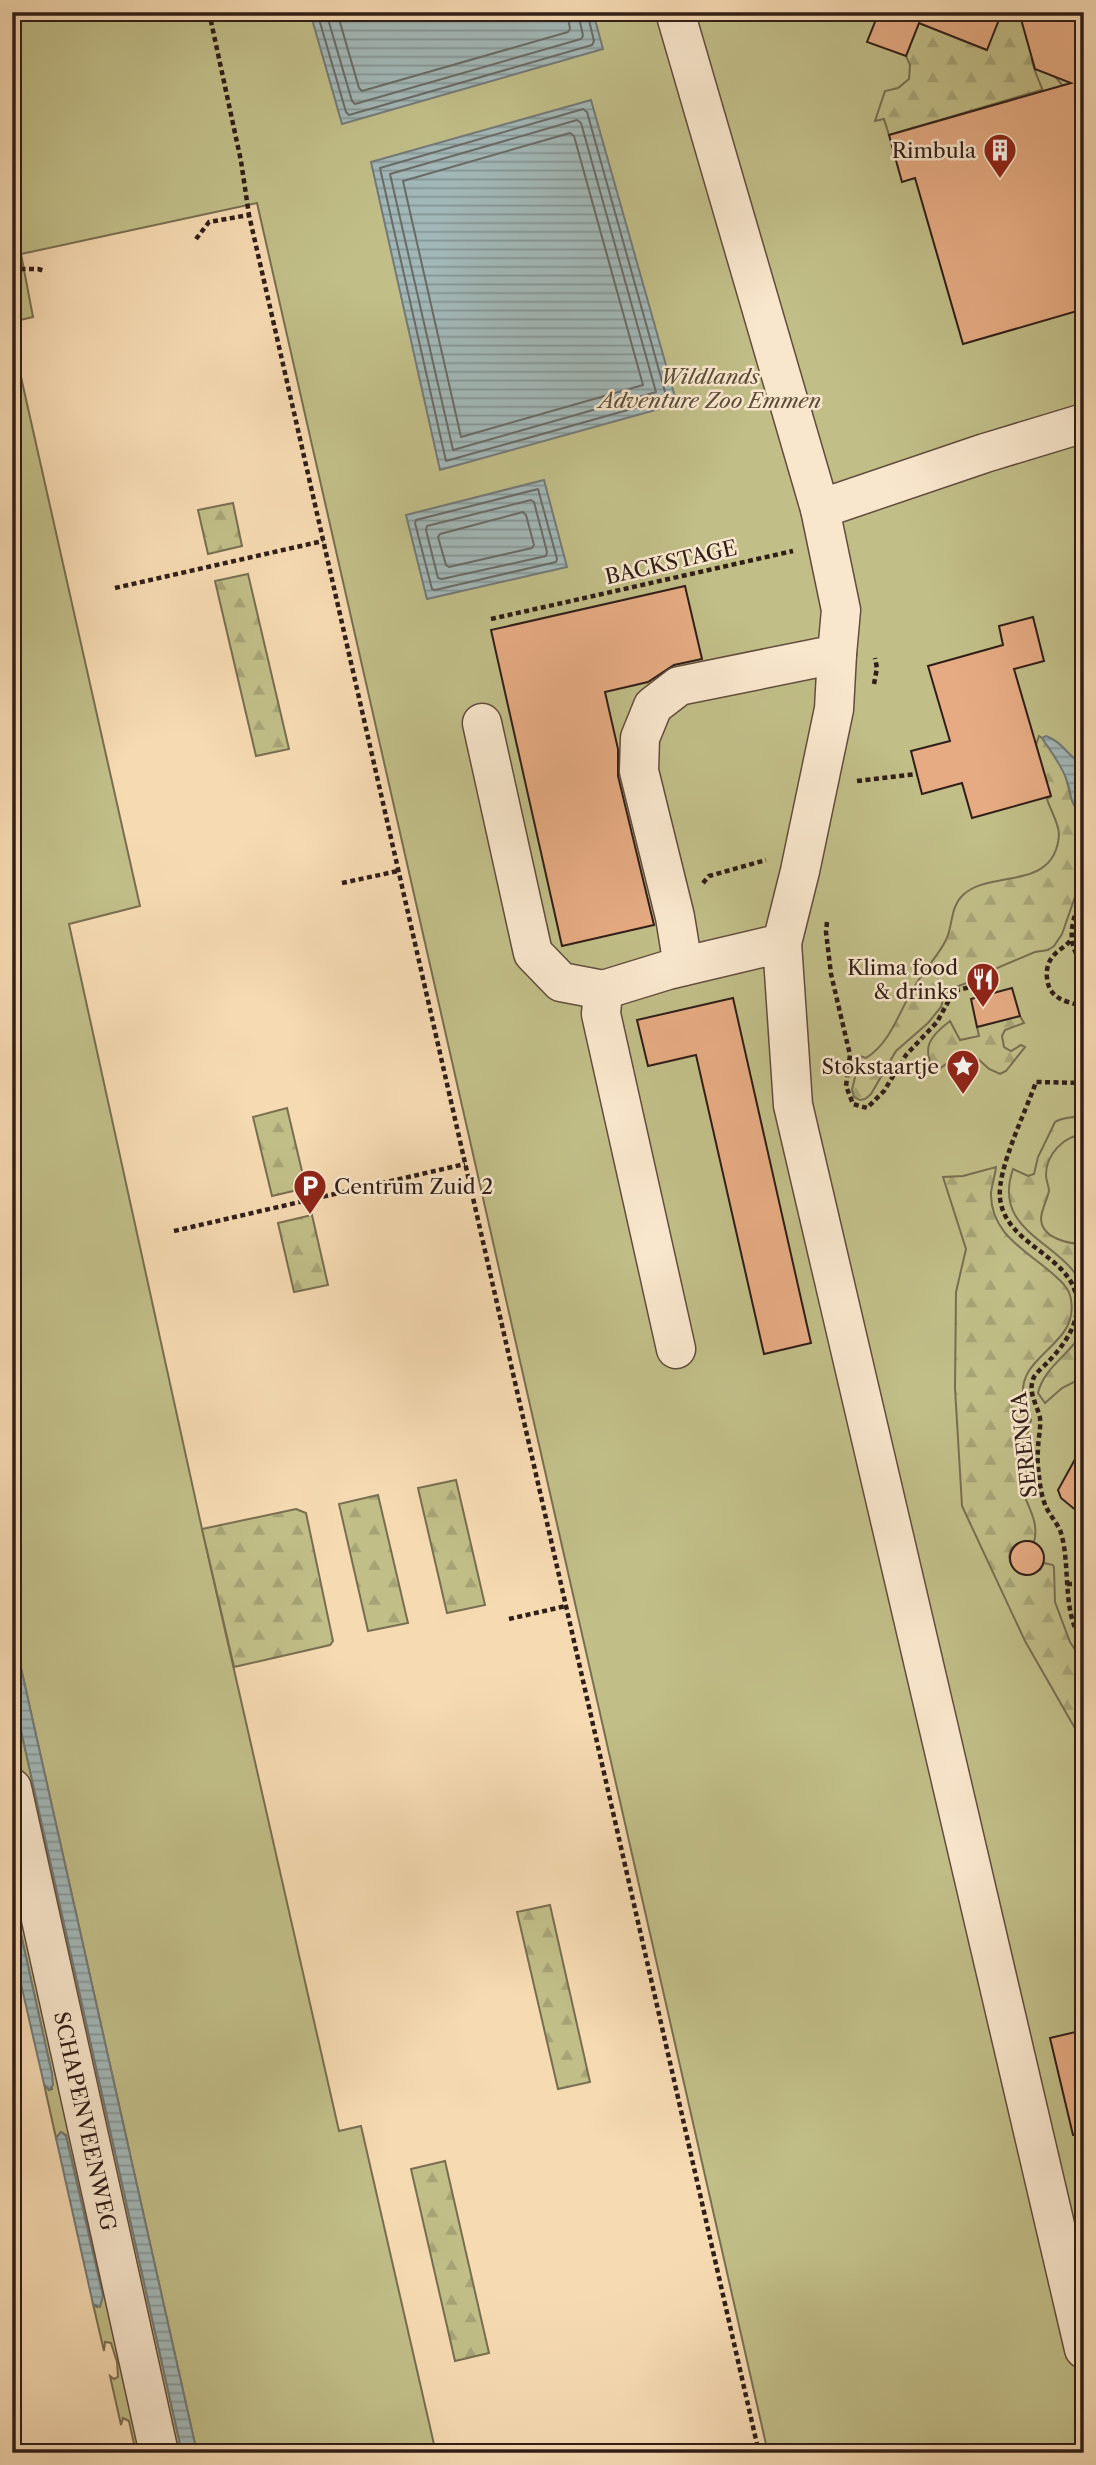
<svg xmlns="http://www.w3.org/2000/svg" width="1096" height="2465" viewBox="0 0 1096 2465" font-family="'Libre Caslon Text',serif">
	<defs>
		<pattern id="forest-firs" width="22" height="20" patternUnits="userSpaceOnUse" patternTransform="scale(1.75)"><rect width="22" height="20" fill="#c1be88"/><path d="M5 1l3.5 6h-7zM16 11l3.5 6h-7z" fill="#a6a375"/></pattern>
		<pattern id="water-rules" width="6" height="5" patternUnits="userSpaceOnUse" patternTransform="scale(1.75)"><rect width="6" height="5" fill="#a2b8b8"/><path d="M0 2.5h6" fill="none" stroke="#849595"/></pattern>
	</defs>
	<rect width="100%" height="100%" fill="#f6dab2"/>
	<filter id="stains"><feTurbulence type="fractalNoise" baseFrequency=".00286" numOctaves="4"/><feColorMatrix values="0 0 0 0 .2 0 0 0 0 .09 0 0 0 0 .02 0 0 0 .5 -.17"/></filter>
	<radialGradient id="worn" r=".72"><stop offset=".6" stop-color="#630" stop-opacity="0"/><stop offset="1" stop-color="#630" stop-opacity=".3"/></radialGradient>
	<!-- green -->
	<path fill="#c1be88" stroke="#786e50" stroke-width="2" d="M12 12H1084V2453H768L257 203 21 254 33 317 12 322Z
		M12 337 140 906 69 924 202 1529 339 2131 361 2126 436 2453H197L12 1628Z
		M12 1690 182 2453H168L12 1750Z
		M12 1827 152 2453H136L129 2421 123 2418 121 2425 110 2376 114 2379 118 2377 117 2362 111 2343 105 2342 104 2351 93 2304 97 2307 103 2296 66 2135 61 2132 56 2138 44 2084 49 2090 52 2089V2074L12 1894Z"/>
	<!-- forest -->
	<path fill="url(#forest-firs)" stroke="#786e50" stroke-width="2" d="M1019 12H1045L1062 66 1084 102 1063 86 1053 74 1032 60C1034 75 1048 95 1046 108L1041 90 889 135 884 119 875 121 885 91 898 88 909 79 910 65 906 56 919 23 986 50 1001 14 1020 19Z
		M233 503 242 546 208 554 198 510Z
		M248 574 289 749 256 756 215 581Z
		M1039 736 1042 738C1048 747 1055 756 1061 766 1070 781 1067 797 1079 812L1084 809V871L1062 934 1054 946 1048 950 1035 952 997 968 994 973 950 989 944 996 941 1007 928 1023 896 1051 871 1094 865 1099 860 1100 854 1097 852 1090 860 1056 866 1058C892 1042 900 1008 916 984 925 969 938 956 946 940 953 926 950 907 963 895 990 869 1056 892 1059 834 1059 824 1050 809 1047 799L1050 797 1036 745Z
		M1020 1016 1024 1023 1005 1030 1002 1036 1004 1047 1011 1051 1021 1045 1025 1047 1006 1071 1000 1074 989 1069 976 1057 949 1062 935 1072C921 1048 929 1037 950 1021L960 1040 979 1036 977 1027Z
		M287 1108 306 1188 272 1196 253 1117Z
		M1084 1114V1134C1064 1136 1046 1154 1046 1175 1046 1181 1049 1186 1049 1191 1047 1200 1042 1208 1041 1218 1041 1238 1068 1244 1084 1244V1288C1063 1240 991 1234 1013 1169L1028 1176 1034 1174 1038 1157 1055 1122C1064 1116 1074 1119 1084 1114Z
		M996 1167C995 1176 992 1184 991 1193 990 1234 1027 1251 1053 1274 1061 1281 1070 1289 1071 1300 1079 1347 1014 1355 1024 1400 1025 1408 1026 1414 1031 1420 1027 1437 1018 1467 1021 1484 1025 1505 1040 1519 1034 1542 1007 1536 999 1567 1026 1575L1040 1570 1044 1563 1053 1565 1054 1568 1055 1602 1070 1642 1084 1663V1744L1025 1641 962 1506 955 1388 956 1292 966 1249 943 1177 963 1176Z
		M312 1215 328 1285 294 1292 278 1223Z
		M1084 1329V1377L1062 1388 1045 1403 1038 1393C1044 1366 1073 1353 1084 1329Z
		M456 1480 485 1605 447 1613 418 1488Z
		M378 1495 408 1623 368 1631 339 1504Z
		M296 1509 306 1513 333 1641 330 1645 234 1667 202 1529Z
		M550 1905 590 2082 558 2089 517 1912Z
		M445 2161 489 2353 455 2361 411 2169Z"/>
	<!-- water -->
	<path fill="url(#water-rules)" stroke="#747a78" stroke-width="2" d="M310 12H593L603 49 342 124Z
		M591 100 677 404 440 470 371 162Z
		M544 480 567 567 427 599 406 515Z
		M1046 736C1063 742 1069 758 1084 765V809L1079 812C1067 797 1073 796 1067 781 1062 765 1051 752 1042 738Z
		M12 1628 197 2453H182L12 1690Z
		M12 1894 52 2074 53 2085 49 2090 44 2084 12 1945Z
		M61 2132 66 2136 103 2296 100 2307 93 2304 56 2138Z"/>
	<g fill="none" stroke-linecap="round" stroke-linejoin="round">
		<!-- shore -->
		<path stroke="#696b68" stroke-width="2" d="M317 12 346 112 349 115 592 45 594 41 587 12
			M326 12 352 101 355 104 581 39 583 36 578 12
			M337 12 359 88 362 91 568 32 570 29 567 12
			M583 109 587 112 667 399 446 461 380 168Z
			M577 120 581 123 656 392 453 450 390 174Z
			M570 133 574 136 643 385 461 437 403 181Z
			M538 489 557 559 556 562 435 590 432 589 415 523 416 520Z
			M531 500 534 502 547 552 546 556 442 579 438 578 426 530 427 526Z
			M523 512 526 515 534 545 532 548 449 567 446 565 438 537 440 534Z"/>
	</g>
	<!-- building -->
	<path fill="#e6ab83" stroke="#301e18" stroke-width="2" d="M879 12H1002L987 50 919 23 906 56 867 42Z
		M1019 12H1084V309L963 344 915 178 902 182 889 135 1071 83 1035 69Z
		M685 586 702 659 674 665 648 682 605 692 618 749V776L654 925 562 946 491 630Z
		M1033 617 1044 661 1014 669 1051 796 972 818 962 783 922 794 911 751 950 741 928 666 1003 645 999 626Z
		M1012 988 1020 1016 977 1027 971 999Z
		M733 998 811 1343 764 1354 696 1055 648 1066 637 1020Z
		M1084 1443V1517L1061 1498 1058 1490Z
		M1010 1558a17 17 0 1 1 34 0a17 17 0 1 1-34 0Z
		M1084 2030V2134L1073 2135 1050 2038Z"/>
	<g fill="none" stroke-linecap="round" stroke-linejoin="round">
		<defs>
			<g id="minor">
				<path d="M675 12 820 509"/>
				<path d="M482 723 533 953 561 982 603 990"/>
				<path d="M782 943 793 1105 1084 2349"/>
				<path d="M683 966 675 917 639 771 640 738 653 706 679 686 837 654 841 610 820 509 985 453 1084 423"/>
				<path d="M676 1349 601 1014 603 990 668 970 782 943 800 871 834 709 837 654"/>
				<path id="s1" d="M12 1788 159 2453"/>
			</g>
		</defs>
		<!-- minor casing -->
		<use href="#minor" stroke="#624d3e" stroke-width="41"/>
		<!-- path -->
		<path stroke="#301e18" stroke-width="4.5" stroke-dasharray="5 3.5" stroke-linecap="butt" d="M209 12 241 161 249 215
			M12 19 18 12
			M196 239 209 222 249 215 759 2453
			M12 269H38L45 271
			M115 588 323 541
			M491 619 793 551
			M874 684 877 668 875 658
			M857 781 917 774
			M342 883 398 871
			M703 883 709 876 766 860
			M1084 892C1073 916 1063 943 1084 964
			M827 922 826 932 831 974 850 1055 846 1086 853 1104 867 1108 884 1091 906 1055 937 1022 954 991 996 981
			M1070 941C1065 947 1058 950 1053 956 1048 962 1046 970 1047 978 1049 999 1066 1002 1084 1006
			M1084 1083 1036 1082C1026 1111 997 1169 1000 1198 1005 1246 1073 1255 1077 1301 1079 1325 1064 1345 1048 1362 1044 1366 1037 1372 1034 1377 1027 1392 1037 1404 1040 1418 1041 1429 1038 1439 1038 1450 1037 1458 1038 1468 1039 1476 1040 1486 1042 1498 1046 1507 1050 1515 1056 1522 1060 1530 1072 1564 1060 1614 1084 1643
			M174 1231 465 1164
			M1067 1584H1084
			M509 1619 566 1606"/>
		<!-- minor -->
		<use href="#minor" stroke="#f9e7cd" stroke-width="38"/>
	</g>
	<!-- icons -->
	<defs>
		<symbol id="building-pin" viewBox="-11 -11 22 30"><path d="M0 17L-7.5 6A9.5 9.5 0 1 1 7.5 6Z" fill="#8f2418" stroke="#f9e7cd"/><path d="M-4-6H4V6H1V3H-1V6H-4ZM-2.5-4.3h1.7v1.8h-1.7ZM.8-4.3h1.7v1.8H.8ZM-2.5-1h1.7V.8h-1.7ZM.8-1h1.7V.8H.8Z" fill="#fff"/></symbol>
		<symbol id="restaurant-pin" viewBox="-11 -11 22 30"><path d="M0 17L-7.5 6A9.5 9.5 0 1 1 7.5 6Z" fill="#8f2418" stroke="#f9e7cd"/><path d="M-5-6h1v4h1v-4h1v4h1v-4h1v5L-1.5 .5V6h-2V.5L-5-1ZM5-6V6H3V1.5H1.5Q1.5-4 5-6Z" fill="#fff"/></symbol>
		<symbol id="sight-pin" viewBox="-11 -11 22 30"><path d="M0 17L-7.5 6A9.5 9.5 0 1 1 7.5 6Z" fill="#8f2418" stroke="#f9e7cd"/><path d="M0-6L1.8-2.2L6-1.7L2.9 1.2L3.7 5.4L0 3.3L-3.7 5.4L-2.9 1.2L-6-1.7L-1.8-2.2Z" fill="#fff"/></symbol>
		<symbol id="parking-pin" viewBox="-11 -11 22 30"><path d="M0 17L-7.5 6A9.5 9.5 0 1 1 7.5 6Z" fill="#8f2418" stroke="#f9e7cd"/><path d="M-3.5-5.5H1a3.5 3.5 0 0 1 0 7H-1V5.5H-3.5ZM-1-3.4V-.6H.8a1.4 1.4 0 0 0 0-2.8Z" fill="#fff"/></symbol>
	</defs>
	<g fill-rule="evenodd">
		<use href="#building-pin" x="981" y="131" width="38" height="52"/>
		<use href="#restaurant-pin" x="964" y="960" width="38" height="52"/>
		<use href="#sight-pin" x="944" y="1047" width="38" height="52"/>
		<use href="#parking-pin" x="291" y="1167" width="38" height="52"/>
	</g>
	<g text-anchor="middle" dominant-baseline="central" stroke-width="5" stroke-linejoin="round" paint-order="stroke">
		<!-- poi labels -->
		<g font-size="21" fill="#301e18" stroke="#f9e7cd" text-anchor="end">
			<text x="976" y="150">Rimbula</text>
			<text x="958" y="967">Klima food<tspan x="958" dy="24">&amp; drinks</tspan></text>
			<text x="939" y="1066">Stokstaartje</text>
			<text x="334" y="1186" text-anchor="start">Centrum Zuid 2</text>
		</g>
		<!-- park labels -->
		<g font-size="21" font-style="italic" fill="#5c4e3a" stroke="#f9e7cd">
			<text x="710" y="376">Wildlands<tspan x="710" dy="24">Adventure Zoo Emmen</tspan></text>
		</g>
		<!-- street labels -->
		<g font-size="21" fill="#301e18" stroke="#f9e7cd">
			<text transform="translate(671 562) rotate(-13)">BACKSTAGE</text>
			<text transform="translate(1024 1445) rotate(-96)">SERENGA</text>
			<text stroke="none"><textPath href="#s1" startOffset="341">SCHAPENVEENWEG</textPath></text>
		</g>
	</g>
	<!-- margin -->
	<rect width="1096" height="2465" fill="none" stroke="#f6dab2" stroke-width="42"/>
	<rect x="14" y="14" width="1068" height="2437" fill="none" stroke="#301e18" stroke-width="3.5"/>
	<rect x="21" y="21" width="1054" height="2423" fill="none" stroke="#301e18" stroke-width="2"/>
	<rect width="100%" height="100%" filter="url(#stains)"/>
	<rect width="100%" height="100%" fill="url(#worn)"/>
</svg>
